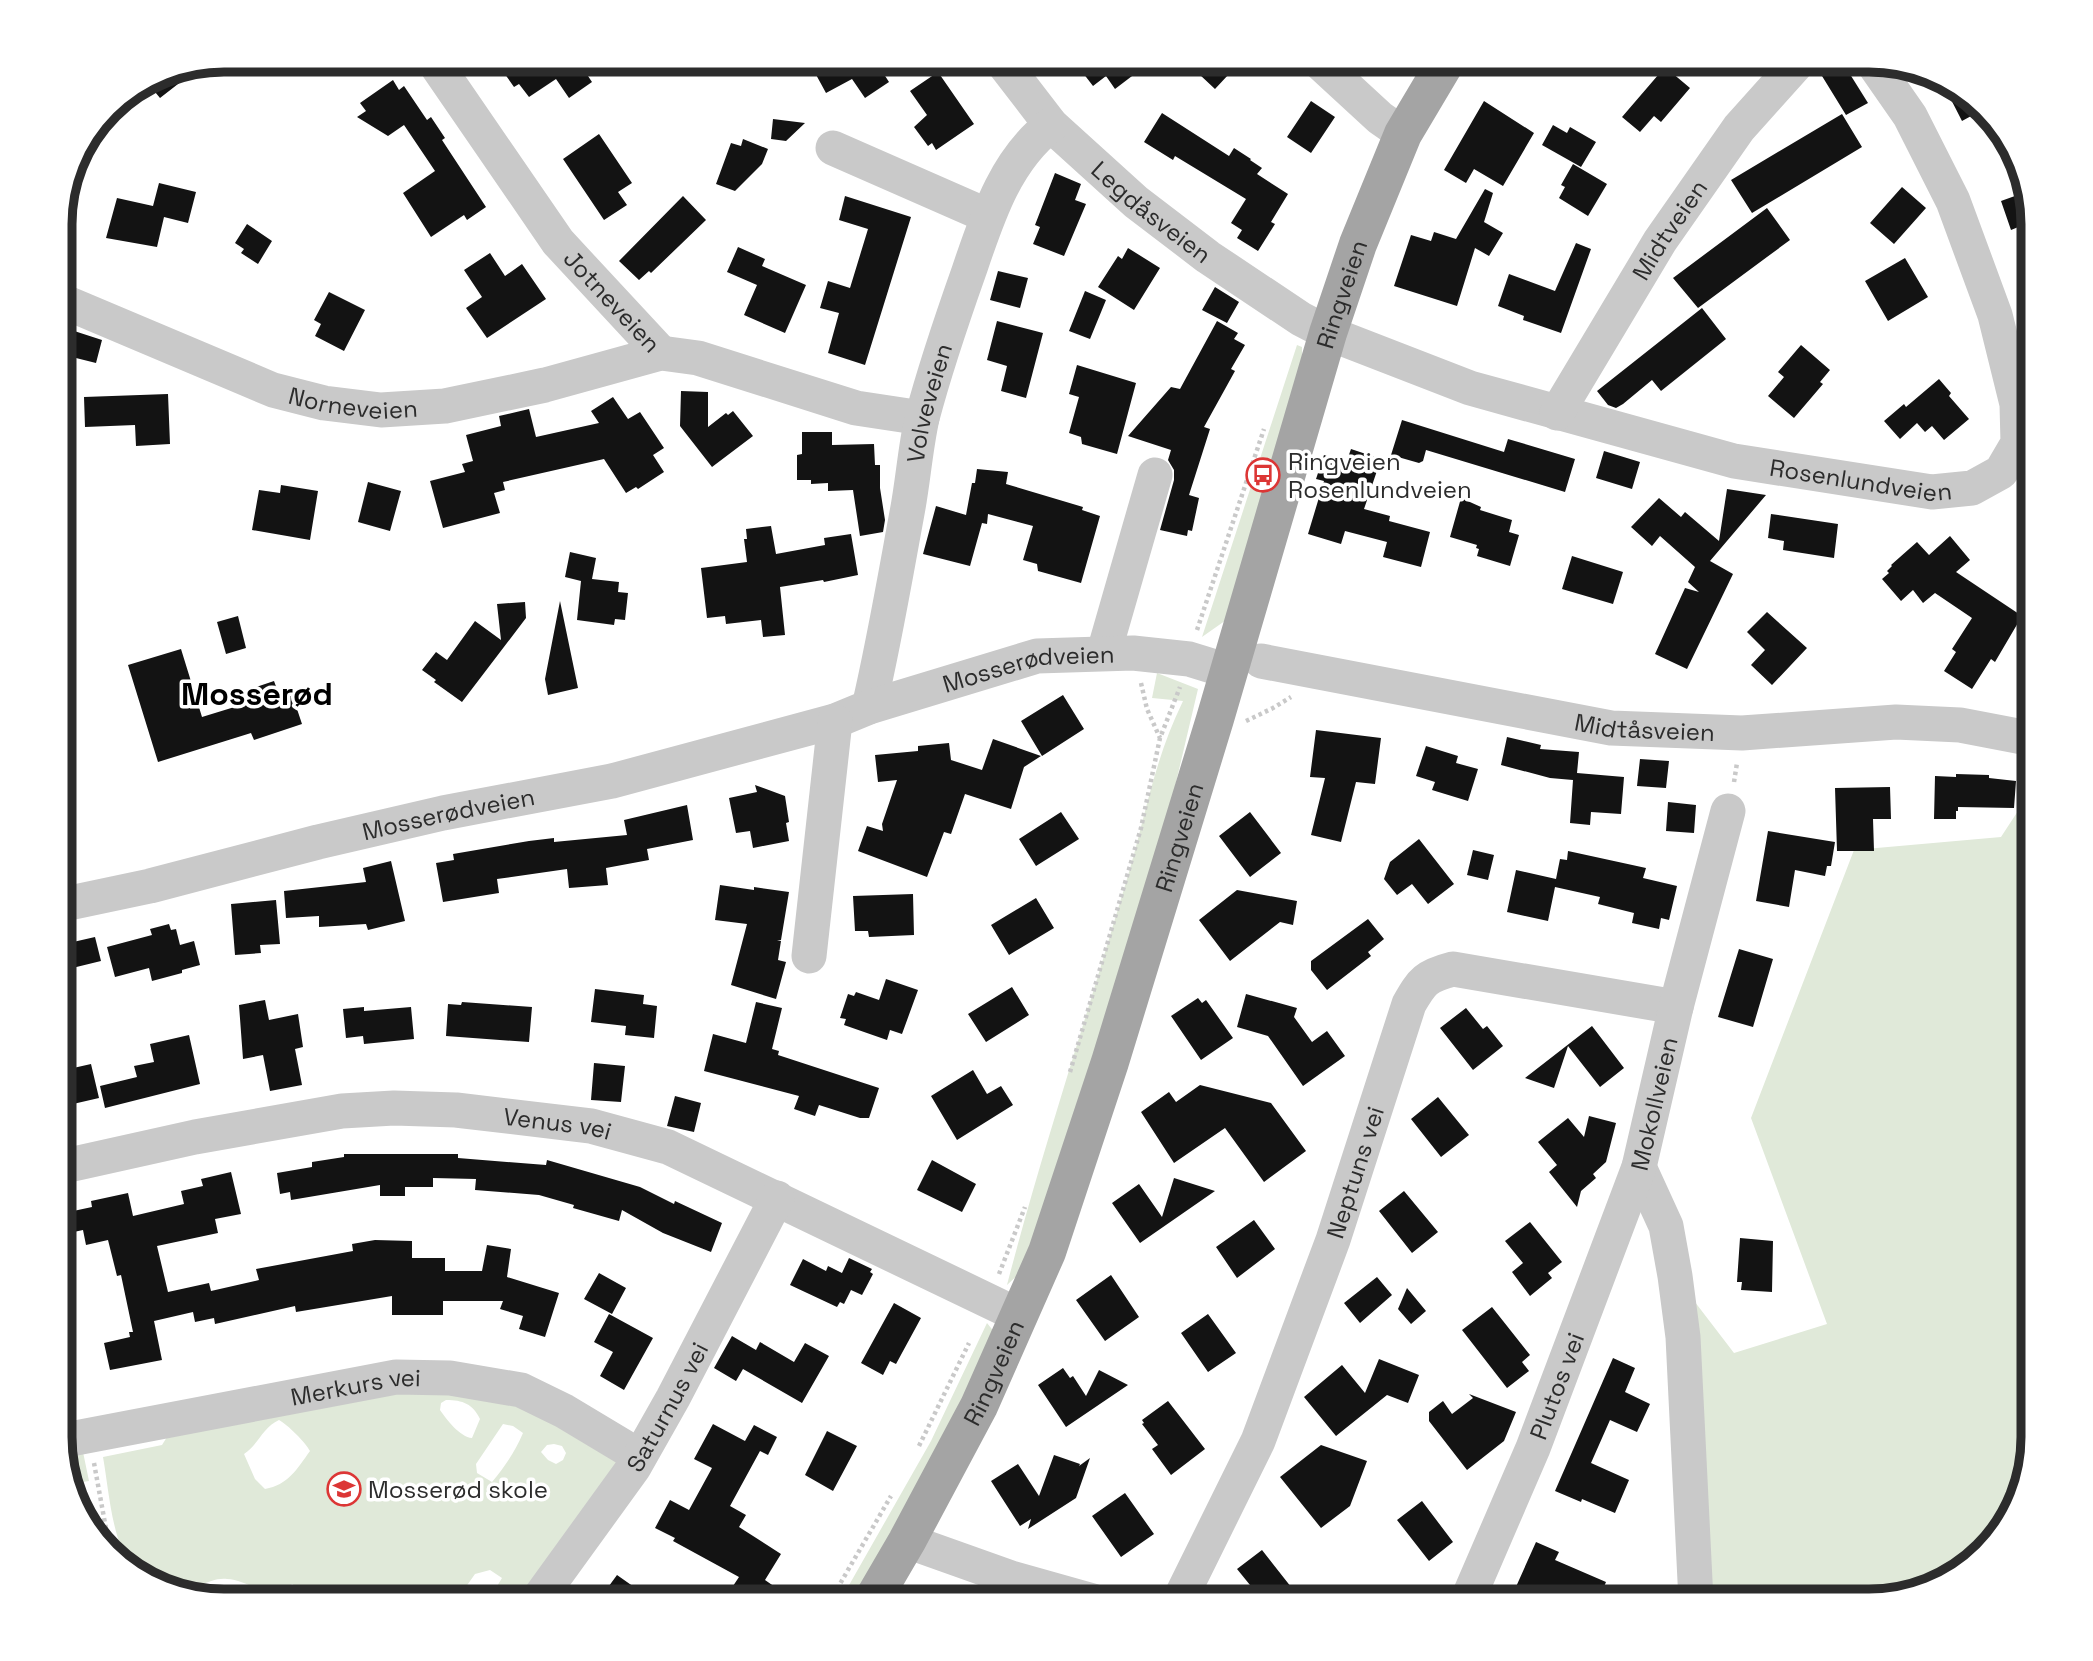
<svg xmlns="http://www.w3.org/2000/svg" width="2093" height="1661" viewBox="0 0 2093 1661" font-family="'Space Grotesk',sans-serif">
	<rect width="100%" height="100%" fill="#fff"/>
	<!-- green -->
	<path fill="#e0e9d9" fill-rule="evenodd" d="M1297 345 1302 347V368L1229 618 1202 637Z
		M1157 673 1198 689 1110 1062 1024 1269 1007 1285C1038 1165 1077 1048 1112 929 1122 895 1133 861 1141 827 1152 783 1163 742 1183 701L1152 698Z
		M2033 788V1438L2025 1491 1993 1545 1942 1585 1870 1601H1695L1675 1276 1734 1353 1827 1324 1751 1118 1854 850 2001 837Z
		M987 1323 995 1333 948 1439 851 1601H840L931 1441Z
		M398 1385 516 1399 619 1463 528 1601H488L502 1578 490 1570 475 1574 456 1601H313L314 1599 292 1584 282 1597C263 1595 246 1580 227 1579 206 1577 191 1596 170 1592 164 1591 157 1585 152 1582 146 1578 139 1575 134 1570 112 1545 109 1490 103 1457L162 1445 167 1437ZM446 1400C463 1400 473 1404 480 1419L472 1438C460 1437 447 1420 440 1410L441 1403ZM279 1420C287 1424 306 1443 310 1451 297 1469 288 1485 265 1489L255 1479 244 1454C258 1445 263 1427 279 1420ZM503 1424 513 1426 523 1433C515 1452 505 1466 492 1482L477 1473 476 1464ZM554 1444 562 1446 566 1453 563 1460 556 1464 548 1460 541 1452 547 1445Z
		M61 1451 83 1452 89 1481 70 1484Z"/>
	<!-- building -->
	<path fill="#131313" d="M495 60H607L586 73 592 82 569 98 556 79 529 97 519 84 514 87Z
		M808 60H889L878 65 889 82 865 98 852 79 826 93Z
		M1073 60H1128L1136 73 1115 89 1106 76 1093 86Z
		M1184 60H1213L1229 74 1215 89Z
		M205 63 160 98 146 81 161 72Z
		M1843 63 1868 103 1846 115 1822 76Z
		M1665 67 1690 88 1661 122 1654 116 1640 132 1622 117Z
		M938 72 974 124 936 150 932 143 928 146 914 127 927 115 910 91Z
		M1939 76 1977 100 1984 109 1962 121Z
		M393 80 399 90 404 86 427 120 431 117 445 138 442 140 486 207 467 220 464 215 431 237 403 193 435 171 404 125 388 136 357 117 366 111 360 103Z
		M1311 101 1335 117 1311 153 1287 137Z
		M1484 101 1534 133 1503 186 1474 169 1466 183 1444 170Z
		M1162 113 1229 156 1234 148 1251 159 1250 160 1262 168 1257 174 1288 194 1271 222 1275 224 1258 251 1237 238 1242 230 1231 223 1246 199 1175 156 1173 160 1144 142Z
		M1842 114 1862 147 1752 213 1731 180Z
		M773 119 805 123 786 141 771 139Z
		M1553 125 1567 133 1570 127 1596 142 1581 167 1542 145Z
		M599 134 632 183 618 192 627 205 604 220 563 159Z
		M743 139 768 149 762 164 735 191 716 184 731 143 741 146Z
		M1573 164 1607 184 1588 216 1559 198 1565 187 1561 185Z
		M1055 173 1081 184 1075 200 1086 204 1064 256 1033 244 1040 227 1035 225Z
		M159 183 196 192 188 223 164 217 157 247 106 238 117 198 153 206Z
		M1902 187 1926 208 1894 244 1870 223Z
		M1485 189 1493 193 1484 222 1503 233 1489 256 1475 248 1457 306 1394 286 1411 235 1431 241 1434 232 1456 239Z
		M2026 192 2033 221 2011 230 2001 201Z
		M683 196 706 220 651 273 649 271 639 280 619 261Z
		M845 196 911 217 865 365 828 353 839 313 820 308 828 281 850 288 868 229 839 220Z
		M1767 208 1790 240 1698 308 1673 278Z
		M247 224 272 241 258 264 241 253 244 249 235 243Z
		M1576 243 1591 249 1561 333 1523 320 1524 316 1498 306 1509 274 1555 291Z
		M738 247 765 259 762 266 806 285 785 333 744 315 757 285 727 272Z
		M1128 248 1160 268 1134 310 1098 287 1118 256 1122 259Z
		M490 253 505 276 522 264 546 299 487 338 466 308 482 297 464 270Z
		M1905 258 1928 297 1888 321 1865 281Z
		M998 271 1028 278 1020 308 990 300Z
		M1215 287 1239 302 1227 323 1202 310Z
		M1085 291 1106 300 1090 339 1069 331Z
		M329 292 365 310 344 351 315 336 321 324 314 320Z
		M1702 308 1726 339 1661 391 1652 380 1623 404 1616 408 1608 405 1597 391Z
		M997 321 1043 333 1026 398 1001 391 1007 366 987 360Z
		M1217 321 1238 333 1234 339 1245 345 1231 369 1235 371 1204 427 1210 429 1189 495 1199 498 1192 531 1188 530 1187 536 1160 530 1174 480V470L1168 460 1171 450 1128 436 1171 387 1180 389Z
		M65 328 102 340 96 363 60 354Z
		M1801 345 1830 370 1820 382 1823 384 1794 418 1768 396 1784 377 1778 372Z
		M1077 365 1136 383 1117 454 1082 444 1081 437 1069 433 1079 397 1069 394Z
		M1939 379 1951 393 1949 396 1969 419 1944 440 1932 426 1925 432 1917 423 1900 439 1884 421 1904 404 1906 407Z
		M681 391 708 392V427L726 413 728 415 733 411 753 436 712 467 680 426Z
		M168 394 170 444 136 446 135 425 85 427 84 397Z
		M613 397 628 419 640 412 664 448 653 455 664 472 638 489 636 487 626 493 604 459 503 482 505 490 494 493 500 513 443 528 430 481 465 472 462 464 473 461 466 435 501 426 499 416 529 409 536 437 599 423 591 411Z
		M1402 420 1504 452 1508 439 1575 459 1565 492 1426 450 1423 461 1419 463 1391 455Z
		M802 432H832V445L874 444 875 465H880V488L885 520 883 532 860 536 853 490 828 491V483L811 484V480H797V455L802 454Z
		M1351 449 1381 459 1364 509 1390 516 1389 521 1430 532 1421 567 1383 557 1387 542 1345 531 1341 544 1308 534 1324 481 1316 479 1324 455 1346 463Z
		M1604 451 1640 462 1632 489 1596 478Z
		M977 469 1008 472 1006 484 1083 507 1082 510 1100 516 1081 583 1038 571 1037 564 1023 560 1033 526 988 514 987 524 982 523 970 566 923 554 936 506 966 515 972 483H975Z
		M368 482 401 491 390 531 358 522Z
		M281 485 318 491 310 540 252 530 259 490 280 493Z
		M1727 489 1766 495 1710 561 1733 574 1687 669 1655 654 1685 588 1699 592 1688 582 1695 567 1660 536 1652 546 1631 527 1659 498 1681 517 1685 512 1719 541Z
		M1461 498 1481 507 1480 510 1512 520 1509 532 1519 535 1510 566 1477 556 1479 549 1476 548 1477 545 1450 537Z
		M1771 514 1838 524 1834 558 1783 550 1784 541 1768 538Z
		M771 526 776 554 825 545 824 538 851 534 858 575 824 582 823 580 780 587 785 635 763 637 761 620 726 624 725 616 707 618 701 568 747 562 744 539H747L746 529Z
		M1950 536 1970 560 1956 572 2022 616 1995 662 1991 659 1972 689 1944 671 1956 652 1952 649 1972 618 1935 593 1923 603 1913 590 1901 601 1882 579 1889 573 1887 571 1892 566 1891 565 1917 542 1929 555Z
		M570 552 596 558 592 579 619 582 618 592 628 593 625 620 615 619 614 625 577 620 581 581 565 577Z
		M1572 556 1623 572 1613 604 1562 589Z
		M560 601 578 688 548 695 545 679Z
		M525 602 526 618 462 702 434 682 436 680 422 670 436 652 447 660 475 621 501 640 497 604Z
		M1767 612 1807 648 1772 685 1751 665 1765 650 1747 632Z
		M238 616 246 648 226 654 217 622Z
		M181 649 202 717 254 701 250 689 274 681 278 692 290 688 302 724 254 740 251 733 158 762 128 665Z
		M1063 695 1084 729 1042 756 1021 721Z
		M1316 730 1381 738 1375 784 1356 782 1341 842 1311 835 1325 778 1310 777Z
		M1507 737 1541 745 1540 749 1579 752 1577 773 1624 777 1621 814 1591 812 1590 825 1570 823 1573 780 1550 778 1501 765Z
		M993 739 1041 756 1024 767 1011 809 965 794 951 834 944 832 927 877 858 851 867 826 883 831 882 824 897 780 878 782 875 755 918 751V746L949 743 951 760 982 770Z
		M1426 746 1458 756 1456 763 1478 769 1468 801 1432 790 1435 782 1416 776Z
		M1640 759 1669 761 1666 788 1637 786Z
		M1956 774 1989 775V778L2016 781 2014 808 1958 807V811H1956V819H1934L1935 776 1956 777Z
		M755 785 785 796 789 822 786 823 789 841 753 848 750 831 736 833 729 798 757 792Z
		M1890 787 1891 819H1873L1874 851H1837L1835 788Z
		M1668 802 1696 805 1694 833 1666 831Z
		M687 805 693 840 647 849 649 860 606 868 608 885 569 888 567 869 497 879 499 893 443 902 436 863 454 860 453 854 529 841 554 838V842L627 835 624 820Z
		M1061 812 1079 839 1036 866 1019 839Z
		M1250 812 1281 853 1250 877 1219 836Z
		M1768 831 1835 842 1831 866H1827L1825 876 1795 870 1789 907 1756 901Z
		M1419 839 1454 884 1428 904 1412 884 1397 895 1384 879 1390 862Z
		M1473 850 1494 855 1488 880 1467 875Z
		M1568 851 1646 868 1643 878 1677 886 1669 920 1661 918 1659 929 1632 923 1634 913 1598 904 1600 897 1555 887 1548 921 1507 912 1516 870 1556 879 1560 859 1567 860Z
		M391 861 405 921 368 930 366 924 319 927V916L286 918 284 891 366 882 363 868Z
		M720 885 754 890V887L789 892 781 940H777L781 941 778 960 786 962 776 999 731 985 747 924 715 920Z
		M1237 890 1297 901 1293 925 1280 922 1230 961 1199 920Z
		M913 894 914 935 869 937 868 931H855L853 896Z
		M1036 898 1054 928 1009 955 991 925Z
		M276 900 280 944 260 945 261 953 235 955 231 904Z
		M1368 919 1384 939 1368 952 1371 956 1327 990 1311 970V961Z
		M169 924 171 930 176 929 180 945 194 941 200 965 182 970V973L152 981 149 968 115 977 107 947 152 935 150 929Z
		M95 937 101 961 60 971V945Z
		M1739 949 1773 959 1753 1027 1718 1017Z
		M886 979 918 990 902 1034 890 1030 887 1040 844 1025 846 1019 840 1018 848 994 854 996 856 992 879 1000Z
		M1012 987 1029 1015 986 1042 968 1014Z
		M595 989 644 995 643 1004 657 1006 654 1038 625 1035 626 1026 591 1022Z
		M1246 994 1297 1008 1294 1017 1312 1042 1327 1031 1345 1056 1303 1086 1268 1036 1237 1027Z
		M1198 998 1202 1003 1206 1000 1233 1038 1201 1060 1171 1016Z
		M265 1000 269 1020 298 1014 303 1047 295 1049 302 1085 270 1091 263 1055 243 1059 239 1005Z
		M462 1002 532 1007 529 1042 446 1036 448 1004 461 1005Z
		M756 1002 782 1008 772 1049 779 1051 778 1055 879 1088 869 1118H860L819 1105 815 1116 794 1109 799 1096 704 1071 713 1034 746 1043Z
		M364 1007V1011L411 1007 414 1039 364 1044 363 1036 346 1038 343 1009Z
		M1466 1008 1483 1029 1487 1026 1503 1046 1473 1070 1440 1028Z
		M1592 1026 1624 1068 1600 1087 1568 1046 1554 1088 1525 1078Z
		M189 1035 200 1084 105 1108 100 1086 137 1077 134 1066 154 1062 150 1044Z
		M594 1063 625 1066 621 1102 591 1100Z
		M91 1064 99 1098 60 1107V1071Z
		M973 1070 987 1094 1001 1086 1013 1105 957 1140 931 1096Z
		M1200 1085 1271 1103 1306 1151 1264 1182 1225 1128 1174 1163 1141 1112 1169 1092 1176 1102Z
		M675 1096 701 1103 694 1132 667 1126Z
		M1438 1097 1469 1135 1441 1157 1411 1119Z
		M1589 1116 1616 1123 1606 1162 1593 1174 1596 1178 1581 1191 1577 1207 1549 1172 1557 1165 1538 1142 1568 1118 1584 1137Z
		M344 1154H458V1158L546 1165 547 1160 640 1187 674 1204 675 1201 722 1223 711 1252 663 1233 622 1210 619 1221 573 1208 574 1205 539 1195 475 1190 476 1179 433 1178V1187H405V1196H380V1185L291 1200 290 1192 280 1194 277 1173 312 1167V1162L344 1157Z
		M932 1160 976 1184 962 1212 917 1190Z
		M231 1172 241 1214 215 1219 218 1233 157 1246 168 1292 209 1283 211 1291 259 1280 256 1269 353 1251 352 1244 375 1240 412 1241V1258H445V1271H482L487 1245 511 1249 507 1277 559 1293 545 1337 519 1329 523 1316 500 1309 503 1301H443V1315H392V1296L296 1312 295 1306 215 1324 214 1318 195 1322 193 1312 154 1321 162 1360 110 1370 104 1343 130 1337 129 1332H133L121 1275 117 1276 108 1240 86 1245 83 1230 69 1233 64 1213 92 1207 91 1201 128 1193 133 1216 184 1204 181 1191 203 1186 201 1179Z
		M1174 1178 1215 1191 1140 1243 1112 1203 1139 1184 1162 1217Z
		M1404 1191 1438 1232 1412 1253 1379 1211Z
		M1254 1220 1275 1249 1237 1278 1216 1247Z
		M1530 1222 1562 1262 1548 1273 1552 1278 1530 1296 1512 1272 1523 1263 1505 1241Z
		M1740 1238 1773 1241 1772 1292 1741 1290 1742 1282H1737Z
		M849 1258 872 1269 870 1272 873 1274 862 1295 851 1290 844 1304 840 1302 837 1307 790 1285 803 1259 826 1271 828 1266 842 1273Z
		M599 1273 626 1288 612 1314 584 1299Z
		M1111 1275 1139 1317 1105 1341 1076 1300Z
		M1377 1277 1392 1295 1360 1323 1344 1303Z
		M1407 1288 1426 1311 1411 1324 1398 1309Z
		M894 1303 921 1318 896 1364 890 1361 883 1375 861 1363Z
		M1492 1307 1530 1355 1522 1362 1529 1371 1507 1388 1462 1330Z
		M609 1314 653 1338 624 1390 600 1376 613 1352 594 1342Z
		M1208 1314 1236 1353 1208 1372 1181 1333Z
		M732 1336 756 1350 760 1342 794 1362 805 1343 829 1356 802 1403 743 1369 736 1381 714 1368Z
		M1613 1358 1635 1368 1625 1392 1650 1404 1637 1432 1610 1420 1591 1463 1629 1480 1615 1513 1582 1499 1581 1502 1555 1491Z
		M1379 1359 1419 1375 1408 1403 1387 1395 1336 1436 1304 1397 1342 1365 1365 1393Z
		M1063 1368 1070 1378 1073 1376 1086 1396 1099 1370 1128 1385 1066 1427 1038 1385Z
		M1469 1394 1516 1412 1504 1441 1467 1470 1429 1421V1412L1443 1401 1452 1414 1473 1398Z
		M1168 1401 1205 1449 1171 1475 1152 1449 1158 1445 1142 1424 1144 1423 1142 1420Z
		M713 1424 745 1441 754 1425 777 1437 768 1455 760 1451 730 1506 746 1515 739 1527 781 1554 765 1580 775 1587 765 1601H723L739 1577 673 1541 675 1538 655 1528 670 1500 689 1510 712 1468 694 1459Z
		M827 1431 857 1446 833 1491 805 1475Z
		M1321 1445 1367 1461 1350 1506 1321 1528 1280 1477Z
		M1054 1455 1080 1464 1079 1466 1090 1458 1076 1498 1028 1529 1031 1519 1020 1526 991 1481 1018 1464 1039 1496Z
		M1125 1493 1154 1534 1121 1557 1092 1516Z
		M1422 1501 1453 1542 1429 1561 1397 1520Z
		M1536 1542 1559 1552 1555 1560 1606 1582 1598 1601H1544L1515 1589Z
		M1262 1550 1295 1592 1282 1601H1263L1237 1569Z
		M617 1575 654 1601H598Z"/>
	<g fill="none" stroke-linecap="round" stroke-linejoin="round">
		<!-- path -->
		<path stroke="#c9c9c9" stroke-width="4.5" stroke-dasharray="3.5 3.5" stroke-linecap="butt" d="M1197 630 1264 429
			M1141 683 1147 709 1160 738
			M1246 721 1273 708 1291 697
			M1734 782 1737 763
			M1070 1072 1141 828 1160 738 1180 687
			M999 1274 1025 1207
			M60 1349 73 1409
			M919 1446 969 1343
			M94 1463 111 1556
			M830 1601 891 1496"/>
		<!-- minor -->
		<g stroke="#c9c9c9" stroke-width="35">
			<path id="s1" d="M433 60 558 242 661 353"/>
			<path id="s2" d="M1001 60 1051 125 1136 202 1208 257 1301 319 1328 333 1470 388 1734 461 1932 492 1972 488 2001 472 2018 443 2017 404 1995 315 1953 201 1910 116 1871 60"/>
			<path d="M1317 60 1380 118 1403 134"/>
			<path d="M833 148 988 216"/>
			<path id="s3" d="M60 300 273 390 324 403 381 410 445 406 545 385 661 353 698 358 856 408 922 418"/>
			<path id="s4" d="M1557 413 1660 241 1739 128 1800 60"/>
			<path d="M1104 652 1155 475"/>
			<path id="s5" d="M1261 661 1611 728 1742 733 1896 722 1960 725 2033 739"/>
			<path id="s6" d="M869 707C884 643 895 578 907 513 913 482 915 450 922 418 935 369 952 319 969 271 987 218 1005 160 1051 125"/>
			<path id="s7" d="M60 905 150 886 318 842 443 813 612 781 835 721 869 707 1037 656 1133 653 1189 659 1228 671"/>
			<path d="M809 956 835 721"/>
			<path id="s8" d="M60 1167 195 1137 342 1111 394 1108 456 1110 591 1126 668 1147 1020 1316"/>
			<path d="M1639 1167 1666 1226 1675 1276 1683 1337 1696 1601"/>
			<path id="s9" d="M60 1441 396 1377 450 1378 521 1390 564 1411 639 1456"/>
			<path d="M907 1541 1011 1578 1093 1601"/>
			<path id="s10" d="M537 1601 634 1467 673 1398 777 1198"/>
			<path id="s11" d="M1179 1601 1258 1441 1333 1240 1409 1004C1422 981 1426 976 1453 969L1676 1007"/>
			<path id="s12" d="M1467 1601 1533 1448 1639 1167 1676 1007 1728 811"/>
		</g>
		<!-- major -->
		<path stroke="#a4a4a4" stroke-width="38" id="s13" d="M872 1601 907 1541 979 1406 1047 1252 1110 1062 1215 719 1328 333 1358 244 1403 134 1447 60"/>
	</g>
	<!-- icons -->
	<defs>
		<symbol id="bus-ring" viewBox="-11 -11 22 22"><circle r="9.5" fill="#fff" stroke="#dc3635" stroke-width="1.5"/><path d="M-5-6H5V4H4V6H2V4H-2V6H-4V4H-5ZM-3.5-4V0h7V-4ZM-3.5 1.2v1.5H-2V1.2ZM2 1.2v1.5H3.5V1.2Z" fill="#dc3635"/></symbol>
		<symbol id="school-ring" viewBox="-11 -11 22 22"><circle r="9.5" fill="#fff" stroke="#dc3635" stroke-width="1.5"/><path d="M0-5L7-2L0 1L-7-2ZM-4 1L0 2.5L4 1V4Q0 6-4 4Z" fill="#dc3635"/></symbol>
	</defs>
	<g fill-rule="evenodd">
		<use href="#bus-ring" x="1244" y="456" width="38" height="38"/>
		<use href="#school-ring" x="325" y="1470" width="38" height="38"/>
	</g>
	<g text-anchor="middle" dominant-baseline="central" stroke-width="7" stroke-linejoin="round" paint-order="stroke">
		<!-- street labels -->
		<g font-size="24" fill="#2c2c2c" stroke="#fff">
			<text stroke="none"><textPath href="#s2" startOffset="215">Legdåsveien</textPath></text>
			<text stroke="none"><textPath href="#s4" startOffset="215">Midtveien</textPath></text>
			<text stroke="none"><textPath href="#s13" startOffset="1393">Ringveien</textPath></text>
			<text stroke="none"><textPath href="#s1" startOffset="301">Jotneveien</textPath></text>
			<text stroke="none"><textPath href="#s3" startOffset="313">Norneveien</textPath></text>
			<text stroke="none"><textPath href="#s6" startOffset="310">Volveveien</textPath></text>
			<text stroke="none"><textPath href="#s2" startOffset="984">Rosenlundveien</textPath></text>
			<text stroke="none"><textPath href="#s7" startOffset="999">Mosserødveien</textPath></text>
			<text stroke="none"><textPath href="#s5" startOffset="390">Midtåsveien</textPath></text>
			<text stroke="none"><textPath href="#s7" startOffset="399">Mosserødveien</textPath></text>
			<text stroke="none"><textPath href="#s13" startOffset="826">Ringveien</textPath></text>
			<text stroke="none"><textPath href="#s12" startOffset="532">Mokollveien</textPath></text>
			<text stroke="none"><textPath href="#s8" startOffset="504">Venus vei</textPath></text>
			<text stroke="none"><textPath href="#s11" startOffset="464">Neptuns vei</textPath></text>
			<text stroke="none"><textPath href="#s13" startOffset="259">Ringveien</textPath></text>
			<text stroke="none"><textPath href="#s12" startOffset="233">Plutos vei</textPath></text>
			<text stroke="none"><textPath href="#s9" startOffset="301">Merkurs vei</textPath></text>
			<text stroke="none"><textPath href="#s10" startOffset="234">Saturnus vei</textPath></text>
		</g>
		<!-- poi labels -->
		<g font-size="24" fill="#2c2c2c" stroke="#fff" text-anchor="start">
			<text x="1288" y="461">Ringveien<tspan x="1288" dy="28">Rosenlundveien</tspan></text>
			<text x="368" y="1489">Mosserød skole</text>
		</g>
		<!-- district labels -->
		<g font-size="32" font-weight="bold" fill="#000" stroke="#fff">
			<text x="257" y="694">Mosserød</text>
		</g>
	</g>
	<!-- crop -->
	<path d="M0 0H2093V1661H0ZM224 72H1869A152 152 0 0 1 2021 224V1437A152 152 0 0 1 1869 1589H224A152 152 0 0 1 72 1437V224A152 152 0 0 1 224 72Z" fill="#fff" fill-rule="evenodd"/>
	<path fill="none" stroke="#2c2c2c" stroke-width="9" d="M224 72H1869A152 152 0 0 1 2021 224V1437A152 152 0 0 1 1869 1589H224A152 152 0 0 1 72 1437V224A152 152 0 0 1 224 72Z"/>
</svg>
